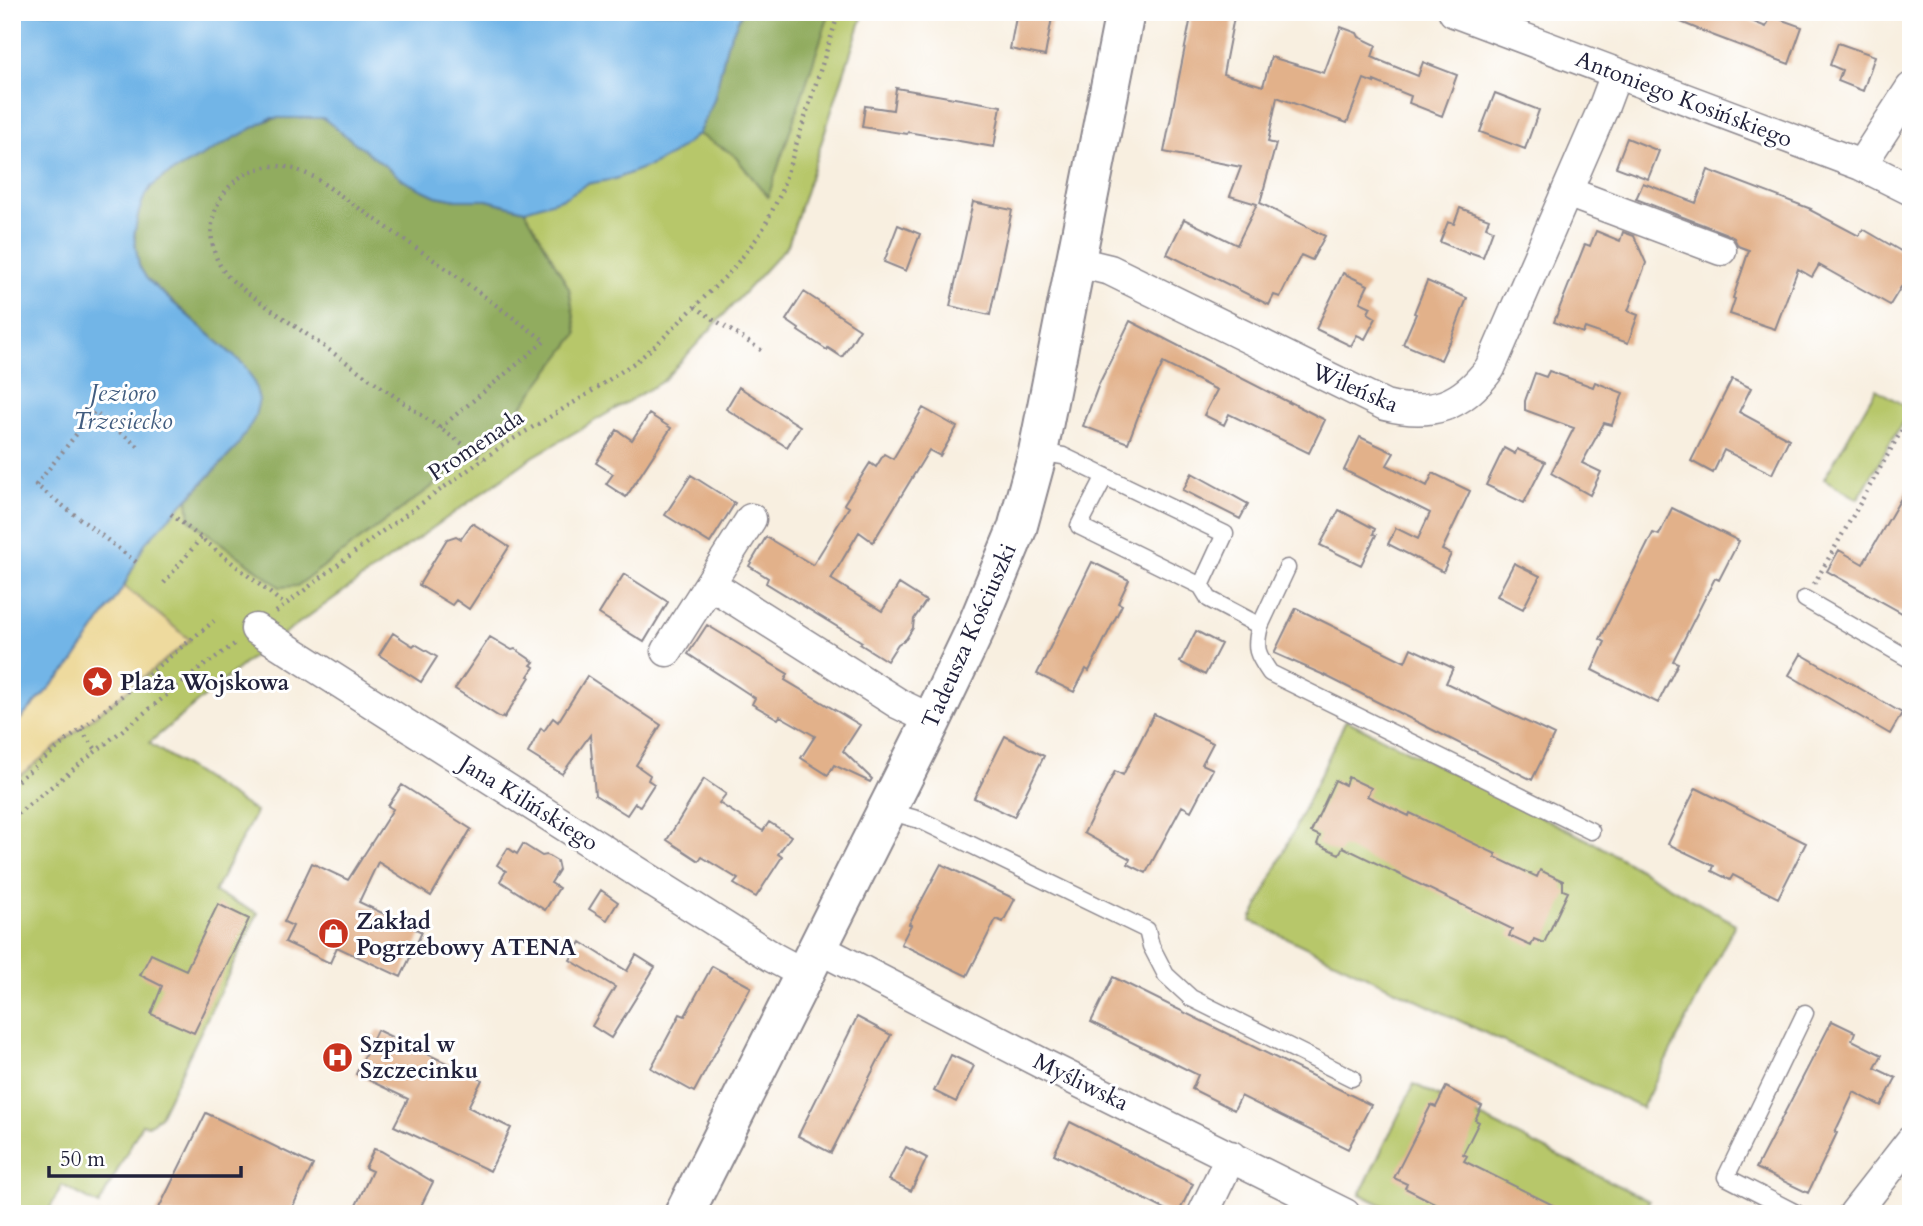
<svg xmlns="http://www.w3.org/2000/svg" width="1923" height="1226" viewBox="0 0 1923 1226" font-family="Cardo,serif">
	<rect width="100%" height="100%" fill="#fff"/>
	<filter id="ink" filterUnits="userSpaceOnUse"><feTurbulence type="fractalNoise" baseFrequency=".0143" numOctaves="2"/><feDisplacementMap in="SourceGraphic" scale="14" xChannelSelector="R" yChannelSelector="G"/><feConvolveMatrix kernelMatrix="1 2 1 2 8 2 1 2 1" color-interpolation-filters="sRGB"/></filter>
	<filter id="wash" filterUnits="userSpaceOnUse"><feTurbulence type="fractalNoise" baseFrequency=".00686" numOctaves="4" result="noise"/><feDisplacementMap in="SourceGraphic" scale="28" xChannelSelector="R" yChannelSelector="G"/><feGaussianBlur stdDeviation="1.57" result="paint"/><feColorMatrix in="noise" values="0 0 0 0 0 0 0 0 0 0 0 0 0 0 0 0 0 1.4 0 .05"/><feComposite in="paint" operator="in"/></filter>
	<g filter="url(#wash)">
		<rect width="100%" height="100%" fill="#f8efe0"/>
		<!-- green -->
		<path fill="#b7c76a" stroke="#6c7452" stroke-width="2" d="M73 12H864L788 245 663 381 531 458 257 653 149 743 256 812 214 892 258 913 160 1116 149 1125 142 1124 99 1205 62 1185 47 1214H12V728L124 586 145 543 168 517 196 491Z
			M1876 389 1910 409 1858 499 1824 479Z
			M1346 720 1594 843 1735 924 1642 1108 1251 921Z
			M1414 1084 1649 1201 1643 1214H1400L1360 1194Z"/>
		<!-- forest -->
		<path fill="#91ac5e" stroke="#5a674c" stroke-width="2" d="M742 12H830L768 197 733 154 698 134 714 100 727 44Z
			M285 117 323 118 406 182 436 196 457 200H487L525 210 569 288 577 334 497 439 297 586 280 587 190 520 188 499 236 448 244 365 147 279C145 275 141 270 139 265 131 241 134 207 151 187 162 175 200 158 216 148 238 135 259 119 285 117Z"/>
		<!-- sand -->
		<path fill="#eeda9e" stroke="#887e6c" stroke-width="2" d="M124 586 190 640 12 782V728L71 665Z"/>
		<!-- water -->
		<path fill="#72b5e7" stroke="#4a6c91" stroke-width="2" d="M12 12H742L727 44 714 100 698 134 673 154 654 164 615 179 587 184 564 198 525 210 487 200H457L436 196 406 182 323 118H271L165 176 151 187 143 200 138 215 134 236 139 266 147 279 162 293 244 365 254 382 259 400 254 419 236 448 145 543 124 586 71 665 12 728Z"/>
		<g id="blocks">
			<!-- building -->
			<path fill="#e2b18a" d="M1017 12H1053L1045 56 1010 49Z
				M1192 12H1235L1223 74 1263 86 1271 57 1324 73 1341 27 1357 33 1359 37 1376 45 1372 57 1381 61 1418 76 1423 62 1457 75 1442 116 1409 103 1411 96 1374 81V83L1364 79 1347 123 1277 97 1268 142 1276 144 1260 203 1325 236 1312 260 1301 255 1280 297 1274 295 1269 305 1167 254 1184 219 1237 245 1257 204 1230 196 1241 167 1164 152Z
				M1657 12H1729L1766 27 1771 16 1802 27 1789 64 1712 35Z
				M1838 43 1875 56 1863 91 1838 81 1842 70 1830 65Z
				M896 88 1001 106 994 147 908 132 907 134 862 127 865 106 893 110Z
				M1495 93 1539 110 1525 149 1480 132Z
				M1627 138 1659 151 1648 179 1616 167Z
				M1708 170 1811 209 1810 210 1859 236 1863 229 1911 257V292L1901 287 1890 305 1819 265 1812 277 1798 269 1775 329 1730 314 1735 299 1733 298 1749 250 1738 246 1734 238 1727 234 1636 199 1643 183 1696 203Z
				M973 202 1012 210 990 315 950 306Z
				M1460 208 1489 219 1486 227 1493 230 1483 257 1469 252V254L1440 242 1448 222 1454 224Z
				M898 225 920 234 906 271 884 262Z
				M1596 231 1620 241 1623 232 1634 236 1646 263 1628 311 1638 315 1628 343 1585 328 1583 333 1554 322 1585 244 1590 246Z
				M1343 273 1368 285 1360 302 1371 307 1368 313 1376 318 1365 339 1357 335 1351 346 1316 329Z
				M1427 281 1467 298 1450 342H1449L1441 360 1403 344 1416 314 1414 313Z
				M804 292 860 329 842 357 828 348 827 350 798 331 799 329 786 320Z
				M1130 321 1290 403V402L1325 420 1309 453 1229 414 1224 425 1204 415 1217 390 1163 363 1142 406 1128 443 1083 426 1099 384Z
				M1549 371 1593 387 1595 382 1623 393 1612 425 1604 423 1582 463 1601 472 1590 495 1551 473 1574 428 1525 410V401L1535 373 1546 377Z
				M1732 379 1751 388 1739 412 1789 439 1772 474 1724 450 1713 473 1691 461Z
				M739 387 800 426 787 447 726 409Z
				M923 408 957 427 940 456 929 450 873 542 859 532 831 579 882 611 899 584 926 601 914 619 913 628 906 639 898 644 887 661 860 644 862 642 766 583 768 578 749 566 766 537 813 565 849 507 844 504 870 463 876 467 884 454 893 459Z
				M649 414 671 428 626 497 606 484 613 474 596 463 617 430 632 440Z
				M1360 437 1394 453 1387 465 1427 486 1433 473 1470 491 1442 550 1451 554 1443 572 1388 544 1396 528 1418 539 1430 513 1344 470Z
				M1504 448 1515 454 1517 449 1545 462 1524 503 1486 485Z
				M1192 473 1248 504 1240 519 1183 490Z
				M691 475 735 503 710 543 665 515Z
				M1911 481V618L1827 571 1839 550 1863 564Z
				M1672 508 1739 541 1719 580 1715 578 1673 661 1678 663 1658 703 1592 670 1605 642 1600 639 1653 533 1659 535Z
				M1339 510 1375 529 1373 534 1376 535 1361 565 1320 545Z
				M472 523 509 547 469 609 456 600 452 605 419 585 447 539 456 536 461 539Z
				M1092 562 1129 580 1118 603 1122 605 1089 671 1086 669 1074 692 1037 674Z
				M1514 563 1540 576 1523 609 1497 596Z
				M624 574 668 602 644 642 599 614Z
				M1296 608 1405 662 1411 648 1453 668 1446 683 1554 735 1532 780 1324 675 1274 653Z
				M707 625 788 674 785 680 860 725 843 751 872 779 870 782 834 765 828 775 801 758 815 736 780 716 778 719 752 704 755 698 688 654Z
				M1196 631 1221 644 1205 675 1180 662Z
				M393 633 413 646 415 644 437 657 421 682 379 655Z
				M490 637 512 650 515 649 534 662 531 665 534 667 528 676 530 677 504 718 503 716 501 718 455 689Z
				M1801 654 1902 713 1890 734 1789 675Z
				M587 676 661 725 636 765 650 775 648 780 654 784 640 806 635 803 627 815 595 795 590 735 562 774 528 753 541 728 544 731 553 718 558 722Z
				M1154 714 1213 743 1202 764 1213 769 1191 811 1182 806 1146 873 1128 864 1130 859 1084 833 1115 771 1123 775Z
				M1005 736 1044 756 1014 817 974 798Z
				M1348 777 1371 788 1367 796 1409 816 1410 813 1496 854 1495 857 1537 877 1540 870 1563 881V890L1568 892 1544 943 1534 939 1531 946 1509 936 1512 929 1343 847 1339 854 1317 844 1320 836 1311 832 1335 780 1345 785Z
				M704 779 726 794 719 803 763 831 769 822 791 836 778 854 782 857 756 897 734 884 738 879 702 857 699 861 667 840Z
				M402 785 471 829 431 896 378 862 359 902 422 932 401 977 337 947 330 963 285 942 293 926 284 922 312 863 348 880 393 809 388 806Z
				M1696 788 1806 843 1778 898 1733 875 1730 880 1712 871 1714 866 1668 844Z
				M523 844 542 856 547 855 557 861 559 870 551 883 559 888 545 910 500 881 506 871 497 865 508 848 517 854Z
				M941 864 1015 899 1003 922 996 919 967 976 901 944 911 925 909 924Z
				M601 890 618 902 607 920 589 909Z
				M218 904 249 919 194 1033 151 1014 162 986 140 975 151 954 186 970Z
				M581 942 627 971 636 955 655 967 611 1038 592 1026 615 987 570 960Z
				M712 966 751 987 694 1092 651 1068 680 1014 685 1016Z
				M1113 977 1371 1105 1348 1149 1241 1096 1234 1110 1192 1089 1198 1075 1091 1022Z
				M857 1017 891 1035 831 1153 798 1136Z
				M1832 1021 1855 1032 1852 1040 1882 1055 1875 1068 1896 1078 1881 1106 1854 1092 1835 1132 1837 1133 1808 1193 1756 1168Z
				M377 1030 482 1080 468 1107 511 1128 490 1171 394 1126 408 1099 356 1074Z
				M951 1055 974 1066 956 1102 934 1091Z
				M1446 1087 1482 1106 1475 1120 1479 1122 1463 1154 1467 1156 1464 1161 1571 1214H1456L1405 1188 1407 1184 1394 1178 1431 1105 1436 1107Z
				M206 1113 313 1165 289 1214H156Z
				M1070 1122 1193 1184 1178 1214H1174L1054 1154Z
				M906 1147 927 1158 911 1191 889 1180Z
				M374 1149 381 1151 433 1182 417 1214H352L372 1171 365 1168Z"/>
		</g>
	</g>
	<g filter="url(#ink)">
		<use href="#blocks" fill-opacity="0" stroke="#8d888e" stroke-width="2"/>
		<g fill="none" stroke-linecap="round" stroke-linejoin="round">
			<defs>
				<path id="service" d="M1038 452 1063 456 1225 534 1201 586 1209 599 1260 626C1254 649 1257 654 1270 673L1591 831
					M1105 476 1079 526 1201 586
					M1805 599 1911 660
					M1260 626 1287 568
					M888 811 920 820 1147 930 1151 946 1166 975 1191 998 1352 1078
					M1798 1214 1726 1177 1805 1013"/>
				<path id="minor" d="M1454 12 1861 165 1911 190
					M1861 165 1911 88
					M1567 192 1721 250
					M1077 262 1110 270 1385 405C1432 417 1462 406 1490 368L1604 106 1616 74
					M710 584 899 704 932 720
					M256 629 658 885 774 958 804 974
					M667 651 751 519
					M818 948 1047 1066 1345 1214
					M1203 1214 1231 1156
					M1854 1214 1911 1141"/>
				<path id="tertiary" d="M684 1214 932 720 976 628 1017 529 1038 452 1125 12"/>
			</defs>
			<!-- service casing -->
			<use href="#service" stroke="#8d888e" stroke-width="19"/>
			<!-- minor casing -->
			<use href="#minor" stroke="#8d888e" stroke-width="33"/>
			<!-- tertiary casing -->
			<use href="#tertiary" stroke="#8d888e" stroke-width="42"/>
			<!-- path -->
			<path stroke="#8d888e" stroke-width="4.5" stroke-dasharray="2 5" stroke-linecap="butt" d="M695 307 764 352
				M440 428 545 341 451 272 314 177C300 171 287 165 272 166 219 171 194 231 225 273 230 280 239 285 245 291L484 459
				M171 514 285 605
				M136 562 36 485 94 412 138 446
				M164 583 201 538
				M1814 584 1911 414
				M276 612 373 538 503 445 583 397 637 361 657 344 731 271 761 233 780 195 839 12
				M81 730 97 751
				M12 785 214 621
				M12 818 202 667 236 643"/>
			<!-- service -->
			<use href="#service" stroke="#fff" stroke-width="16"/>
			<!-- minor -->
			<use href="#minor" stroke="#fff" stroke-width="30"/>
			<!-- tertiary -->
			<use href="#tertiary" stroke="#fff" stroke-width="38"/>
		</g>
	</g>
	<!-- icons -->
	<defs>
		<symbol id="sight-disc" viewBox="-11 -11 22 22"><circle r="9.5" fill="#c8321e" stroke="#fff"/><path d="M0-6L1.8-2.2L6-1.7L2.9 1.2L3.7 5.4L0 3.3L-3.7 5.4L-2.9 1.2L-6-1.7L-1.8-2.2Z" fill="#fff"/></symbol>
		<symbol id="shop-disc" viewBox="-11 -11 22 22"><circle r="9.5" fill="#c8321e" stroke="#fff"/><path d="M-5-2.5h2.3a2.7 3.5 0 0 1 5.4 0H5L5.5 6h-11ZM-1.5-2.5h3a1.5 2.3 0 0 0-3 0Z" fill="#fff"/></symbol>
		<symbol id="hospital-disc" viewBox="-11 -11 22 22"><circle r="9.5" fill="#c8321e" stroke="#fff"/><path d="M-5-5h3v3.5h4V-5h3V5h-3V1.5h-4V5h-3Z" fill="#fff"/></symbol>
	</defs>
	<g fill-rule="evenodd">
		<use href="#sight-disc" x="80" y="664" width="35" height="35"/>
		<use href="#shop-disc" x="316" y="916" width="35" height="35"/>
		<use href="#hospital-disc" x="320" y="1040" width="35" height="35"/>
	</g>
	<g text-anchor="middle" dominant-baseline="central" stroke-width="6" stroke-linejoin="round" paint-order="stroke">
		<!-- street labels -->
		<g font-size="23" fill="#22223b" stroke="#fff">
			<text transform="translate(1684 99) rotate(21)">Antoniego Kosińskiego</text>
			<text transform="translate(1355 388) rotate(23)">Wileńska</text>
			<text transform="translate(476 445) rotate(-34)">Promenada</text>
			<text transform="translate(969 636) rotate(-66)">Tadeusza Kościuszki</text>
			<text transform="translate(529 803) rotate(32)">Jana Kilińskiego</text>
			<text transform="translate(1081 1082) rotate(26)">Myśliwska</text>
		</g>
		<!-- poi labels -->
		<g font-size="23" font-weight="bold" fill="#22223b" stroke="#fff" text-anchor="start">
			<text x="120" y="682">Plaża Wojskowa</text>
			<text x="356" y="921">Zakład<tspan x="356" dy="26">Pogrzebowy ATENA</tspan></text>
			<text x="360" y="1044">Szpital w<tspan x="360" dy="26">Szczecinku</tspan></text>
		</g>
		<!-- water labels -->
		<g font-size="24" font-style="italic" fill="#425d80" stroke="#fff">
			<text x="123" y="393">Jezioro<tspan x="123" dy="28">Trzesiecko</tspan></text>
		</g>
	</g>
	<!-- margin -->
	<rect width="1923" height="1226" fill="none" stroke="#fff" stroke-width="42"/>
	<!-- scale -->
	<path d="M49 1166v10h192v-10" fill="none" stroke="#22223b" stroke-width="3.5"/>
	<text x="60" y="1166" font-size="21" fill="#22223b" stroke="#ffffff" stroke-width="5" paint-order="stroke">50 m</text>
</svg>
